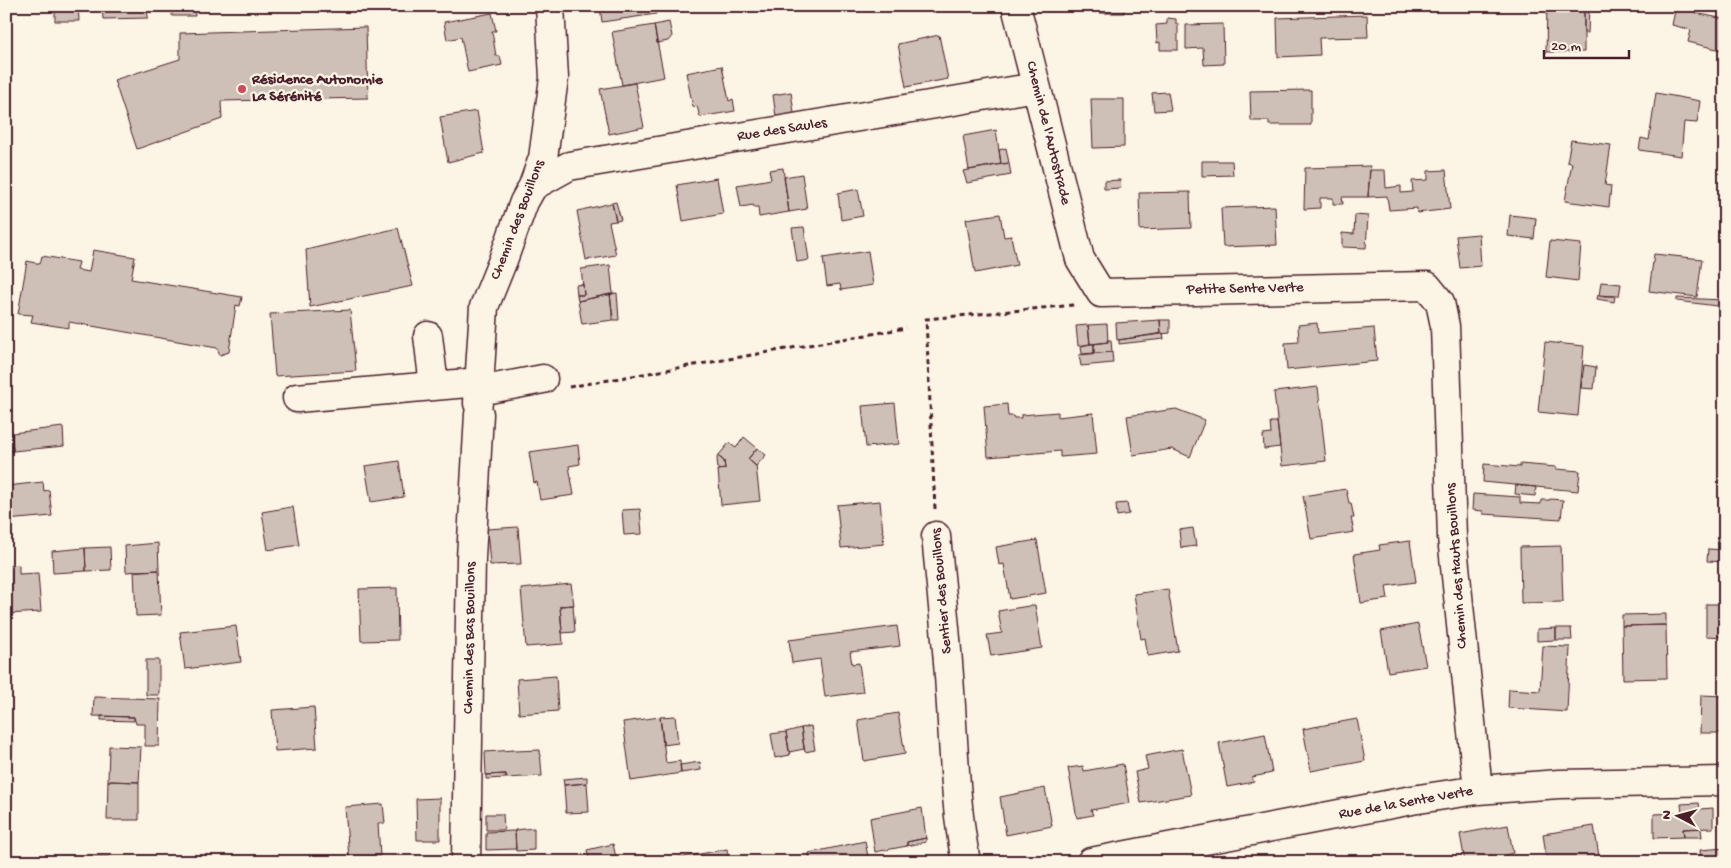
<svg xmlns="http://www.w3.org/2000/svg" width="1731" height="868" viewBox="0 0 1731 868" font-family="'Gochi Hand',sans-serif">
	<rect width="100%" height="100%" fill="#fcf5e5"/>
	<filter id="ink" filterUnits="userSpaceOnUse"><feTurbulence type="fractalNoise" baseFrequency=".02" numOctaves="2"/><feDisplacementMap in="SourceGraphic" scale="10" xChannelSelector="R" yChannelSelector="G"/><feConvolveMatrix kernelMatrix="1 2 1 2 8 2 1 2 1" color-interpolation-filters="sRGB"/></filter>
	<g filter="url(#ink)">
		<!-- building -->
		<path fill="#cfc0b7" stroke="#4a1f2b" d="M55 6H78L79 21H55Z
			M102 6H147L148 18 103 19Z
			M172 6H194L195 16H172Z
			M600 6H655L656 14 602 22Z
			M1099 6H1124V13H1100Z
			M1547 6H1584V52H1546Z
			M1584 6H1589L1588 33H1584Z
			M1676 6H1691L1697 8 1696 13 1724 19 1725 17V51L1688 42 1691 30 1672 25Z
			M492 13 496 31H492L496 56H500L502 65 468 72 461 37 447 40 444 22Z
			M1367 15 1368 37 1319 38 1320 55 1278 57 1277 18Z
			M1167 18 1176 19V24H1178V50H1160V42L1157 43 1156 25 1167 24Z
			M669 22 672 36 668 41 657 43 654 25Z
			M1223 24 1224 64 1204 65 1203 48 1186 49V25Z
			M654 25 664 77 622 85 612 32Z
			M366 27 368 98 221 101 222 119 137 149 114 80 180 59V33Z
			M939 35 948 79 906 87 898 44Z
			M722 66 729 101 733 99 735 111 700 117 697 106 693 107 686 73Z
			M635 83 644 127 609 134 600 89Z
			M1311 90V125H1269V121H1251L1250 91Z
			M791 92 795 120 777 124 773 95Z
			M1168 92 1171 110 1154 111 1152 93Z
			M1656 93 1700 101 1697 123 1684 122 1681 156 1639 150 1641 138 1649 140Z
			M1091 99H1124V147L1093 148Z
			M477 111 484 153 448 162 440 117Z
			M996 130 1001 164 969 170 963 136Z
			M1571 140 1611 145 1605 185 1611 186 1609 207 1565 201 1572 163 1567 162Z
			M1006 148 1009 163 1001 164 999 150Z
			M1202 161H1232L1233 175 1202 176Z
			M1009 163 1011 175 967 183 963 171Z
			M1370 166 1368 197H1342L1343 204H1333V198H1320V208L1304 209 1305 168Z
			M783 168 789 212 759 217 758 207H754L753 205 741 207 737 185 771 179 769 170Z
			M1370 170H1385L1386 188 1401 186V193L1413 192 1412 181 1428 180V171L1446 170 1450 209 1417 213V208L1389 210 1387 196 1368 197Z
			M802 174 807 209 789 212 784 177Z
			M717 178 723 214 683 221 677 185Z
			M1120 180 1121 188 1104 189V181Z
			M858 189 863 216 841 220 838 193Z
			M1190 192 1191 228 1140 230 1139 193Z
			M616 202 621 220 616 221 612 203Z
			M612 203 616 221 609 222 616 255 586 260 577 211Z
			M1275 206 1277 245 1223 247 1221 208Z
			M1000 214 1004 237 1011 236 1017 265 975 273 966 219Z
			M1355 215 1368 216 1366 248 1342 247V233L1354 234Z
			M1510 215 1536 218 1534 239 1508 236Z
			M804 227 809 260 797 262 792 228Z
			M398 228 413 286 310 307 306 250Z
			M1479 234 1481 266 1460 268 1456 236Z
			M1550 241 1581 244 1578 281 1546 277Z
			M93 250 135 257 131 279 242 297 240 306 236 305 229 352 220 355 217 348 69 322V328L31 322 33 315 18 314 27 261 40 264 42 256 79 262 77 270 89 272Z
			M868 251 873 285 841 290 840 284 827 286 823 258Z
			M1654 254 1702 259 1697 297 1649 291Z
			M610 265 613 294 578 301 577 295H584L581 269Z
			M1601 282 1621 284 1619 296H1599Z
			M583 284 584 295H577L576 285Z
			M617 293 619 320H613L610 294Z
			M610 294 613 320 582 324 578 301Z
			M1598 295 1615 296 1614 302 1597 299Z
			M1677 298 1725 300V307L1677 301Z
			M350 310 356 371 275 376 270 314Z
			M1160 320H1170V333L1161 334Z
			M1160 320 1161 334 1117 340 1116 323Z
			M1317 323 1318 333 1374 328 1377 361 1287 370 1285 343 1299 342 1298 325Z
			M1107 324 1108 342 1090 344 1088 325Z
			M1088 325 1090 344 1078 346 1076 326Z
			M1163 333 1164 339 1119 344V340Z
			M1107 340H1111L1112 352 1094 353V344L1108 342Z
			M1545 342 1584 346 1578 416 1538 412Z
			M1090 344H1094V353L1082 354 1081 346Z
			M1112 352 1113 363 1081 366 1079 355Z
			M1584 365 1596 367 1594 389 1581 388Z
			M1318 387 1326 461 1282 466 1274 392Z
			M895 403 899 444 866 447 862 406Z
			M1007 404 1008 416H1013L1014 418H1021V415L1058 412V417L1093 413 1097 454 1060 457V451L988 457 984 406Z
			M1176 409 1205 420 1190 457 1172 449 1133 455 1127 416Z
			M11 421 13 451 6 452V422Z
			M1270 422H1277L1280 447 1264 449 1263 435 1271 434Z
			M63 427 64 446 13 451 12 433Z
			M744 437 757 448 748 459 756 466 760 501 721 505 718 470 725 469 724 461 718 456 729 443 736 448Z
			M578 445 580 464 569 466 574 495 540 500 537 482 534 483 529 452Z
			M757 448 766 455 756 466 748 459Z
			M718 456 724 461 725 469 718 470 717 458Z
			M399 461 404 497 371 502 365 466Z
			M1484 464 1520 467V464L1556 467V469L1580 471 1578 491 1483 482Z
			M43 482 44 491 49 490 52 516 6 520V486Z
			M1516 485 1536 487 1535 496 1515 494Z
			M1346 489 1349 503H1351L1354 518H1351L1354 532 1311 539 1303 496Z
			M1473 494 1520 497V503L1541 504V500H1550V499L1563 500 1561 519 1483 514V511L1472 510Z
			M880 501 884 544 841 548 837 505Z
			M1127 503 1129 514 1117 516 1116 504Z
			M291 507H293L299 545 268 550 262 512Z
			M640 509 642 534 624 535 622 510Z
			M518 527 521 564 490 565 487 529Z
			M1193 528 1196 546 1181 548 1179 530Z
			M1037 540 1046 593 1010 599 1004 564 999 565 996 547Z
			M1410 541 1416 582 1386 586 1388 599 1361 603 1354 554 1380 550 1379 545Z
			M158 543 159 570 126 572 125 546Z
			M1561 546 1563 602 1521 603 1520 547Z
			M110 547 111 570 86 571 85 548Z
			M85 548 86 571 53 573 52 551Z
			M1708 549 1725 550V562L1707 561Z
			M19 565V574L38 573 41 612 6 614V566Z
			M159 570 161 615 136 616 134 571Z
			M571 584 574 605 560 606 563 644 526 647 521 589Z
			M397 588 398 640 361 641 359 589Z
			M1168 589 1178 651 1148 656 1145 638 1141 639 1134 594Z
			M1706 604H1725V637L1706 636Z
			M573 605 575 632 562 633 560 606Z
			M1035 605 1042 648 991 656 987 635 1002 633 998 611Z
			M1666 614V625L1622 626V615Z
			M1418 624 1426 666 1388 672 1381 631Z
			M1666 625 1667 678 1623 679 1622 626Z
			M236 626 241 662 185 669 180 632Z
			M897 626 900 646 850 652 852 664 859 663 863 692 825 697 820 659 792 663 789 640Z
			M1556 628H1571L1572 640H1556Z
			M1556 628V640L1537 641V629Z
			M1543 646 1570 647 1567 712 1508 708 1509 689 1540 691Z
			M146 660H159V695H146Z
			M556 676 558 711 519 714 517 679Z
			M1701 695 1725 696V733H1700Z
			M94 697 160 699 159 746H145V724H136L134 717 93 716Z
			M314 707 317 748 275 751 272 710Z
			M898 713 905 754 864 761 858 720Z
			M101 716 134 717V721L101 720Z
			M675 716 678 743 663 745 660 717Z
			M660 717 666 763 680 761 681 773 631 781 623 722Z
			M1357 719 1365 761 1311 771 1303 729Z
			M811 726 815 750 805 752 801 728Z
			M801 728 804 749 789 752 786 732Z
			M786 732 790 755 775 758 771 734Z
			M1265 734 1272 773 1252 777 1254 782 1227 787 1219 743Z
			M6 741 13 742 12 757H6Z
			M109 746 141 747 139 782 108 781Z
			M1182 749 1191 795 1141 803 1135 772 1148 769 1145 756Z
			M514 750 515 751 540 750 542 776 506 778V774L486 775 485 752Z
			M700 762 701 770 681 773 680 765Z
			M1123 764 1130 803 1091 810 1093 815 1077 818 1068 768 1083 766 1084 771Z
			M506 774V778L486 779V775Z
			M587 777V783L564 785 563 779Z
			M108 781 139 782V820H107Z
			M587 783 589 812 566 813 564 785Z
			M1045 788 1052 826 1006 835 1000 797Z
			M440 798V840H417L416 799Z
			M1699 803 1700 809 1713 808V828L1683 829 1684 837 1654 838V814L1682 813 1681 804Z
			M383 804 385 823H378L380 856 349 858 345 807Z
			M922 808 926 838 907 842V846L875 852 870 818Z
			M486 814H503L504 830H486Z
			M1508 825 1513 853 1506 855 1507 862H1465L1460 834Z
			M1594 826 1600 862H1547L1543 834Z
			M534 828V850L516 851 515 830Z
			M1701 828 1702 837H1684L1683 829Z
			M515 831 516 849 486 850V832Z
			M926 838V842L907 846V842Z
			M865 841 869 862H810L809 853Z
			M613 844 617 862H590L587 850Z
			M1725 848V862H1701L1700 850Z
			M727 849 729 862H674L673 859Z
			M60 856 110 857V862H60Z"/>
		<g fill="none" stroke-linecap="round" stroke-linejoin="round">
			<defs>
				<path id="minor" d="M1016 6 1080 259 1101 293 1427 286 1440 302 1445 326 1452 537 1478 790
					M533 186 569 166 1036 87
					M428 336 434 386
					M479 391 543 379
					M297 398 479 382
					M478 403 484 307 503 260 524 202 533 186 543 158 554 78 550 6
					M936 536C941 588 947 640 950 691 954 748 955 806 966 862
					M466 862 471 558 479 414
					M1091 862 1412 800 1478 790 1559 784 1725 781"/>
			</defs>
			<!-- minor casing -->
			<use href="#minor" stroke="#4a1f2b" stroke-width="31"/>
			<!-- path -->
			<path stroke="#4a1f2b" stroke-width="3" stroke-dasharray="5 4" stroke-linecap="butt" d="M569 387 906 328
				M935 509 926 319 1074 305"/>
			<!-- minor -->
			<use href="#minor" stroke="#fcf5e5" stroke-width="28"/>
		</g>
	</g>
	<!-- markers -->
	<circle fill="#d1495b" stroke="#fcf5e5" stroke-width="2" cx="242" cy="89" r="5"/>
	<g text-anchor="middle" dominant-baseline="central" stroke-width="4.5" stroke-linejoin="round" paint-order="stroke">
		<!-- poi labels -->
		<g font-size="15" font-weight="bold" fill="#4a1f2b" stroke="#fcf5e5" text-anchor="start">
			<text x="252" y="80">Résidence Autonomie<tspan x="252" dy="17">La Sérénité</tspan></text>
		</g>
		<!-- street labels -->
		<g font-size="15" fill="#4a1f2b" stroke="#fcf5e5">
			<text transform="translate(782 130) rotate(-9)">Rue des Saules</text>
			<text transform="translate(1048 133) rotate(76)">Chemin de l'Autostrade</text>
			<text transform="translate(518 220) rotate(-69)">Chemin des Bouillons</text>
			<text transform="translate(1245 289) rotate(-1)">Petite Sente Verte</text>
			<text transform="translate(1457 566) rotate(-94)">Chemin des Hauts Bouillons</text>
			<text transform="translate(942 591) rotate(-95)">Sentier des Bouillons</text>
			<text transform="translate(470 638) rotate(-89)">Chemin des Bas Bouillons</text>
			<text transform="translate(1406 803) rotate(-10)">Rue de la Sente Verte</text>
		</g>
	</g>
	<!-- margin -->
	<rect width="1731" height="868" fill="none" stroke="#fcf5e5" stroke-width="25"/>
	<rect x="12" y="12" width="1706" height="843" fill="none" stroke="#4a1f2b" stroke-width="2" filter="url(#ink)"/>
	<!-- north arrow -->
	<g transform="translate(1678 816) rotate(276)" stroke="#fcf5e5" stroke-width="4" paint-order="stroke">
	<path d="M0-4L9 19L0 12L-9 19Z" fill="#4a1f2b"/>
	<text y="-8" font-size="14" font-weight="bold" text-anchor="middle" fill="#4a1f2b">N</text>
	</g>
	<!-- scale -->
	<path d="M1544 50v8h85v-8" fill="none" stroke="#4a1f2b" stroke-width="2.5"/>
	<text x="1551" y="50" font-size="15" fill="#4a1f2b" stroke="#fcf5e5" stroke-width="4" paint-order="stroke">20 m</text>
</svg>
